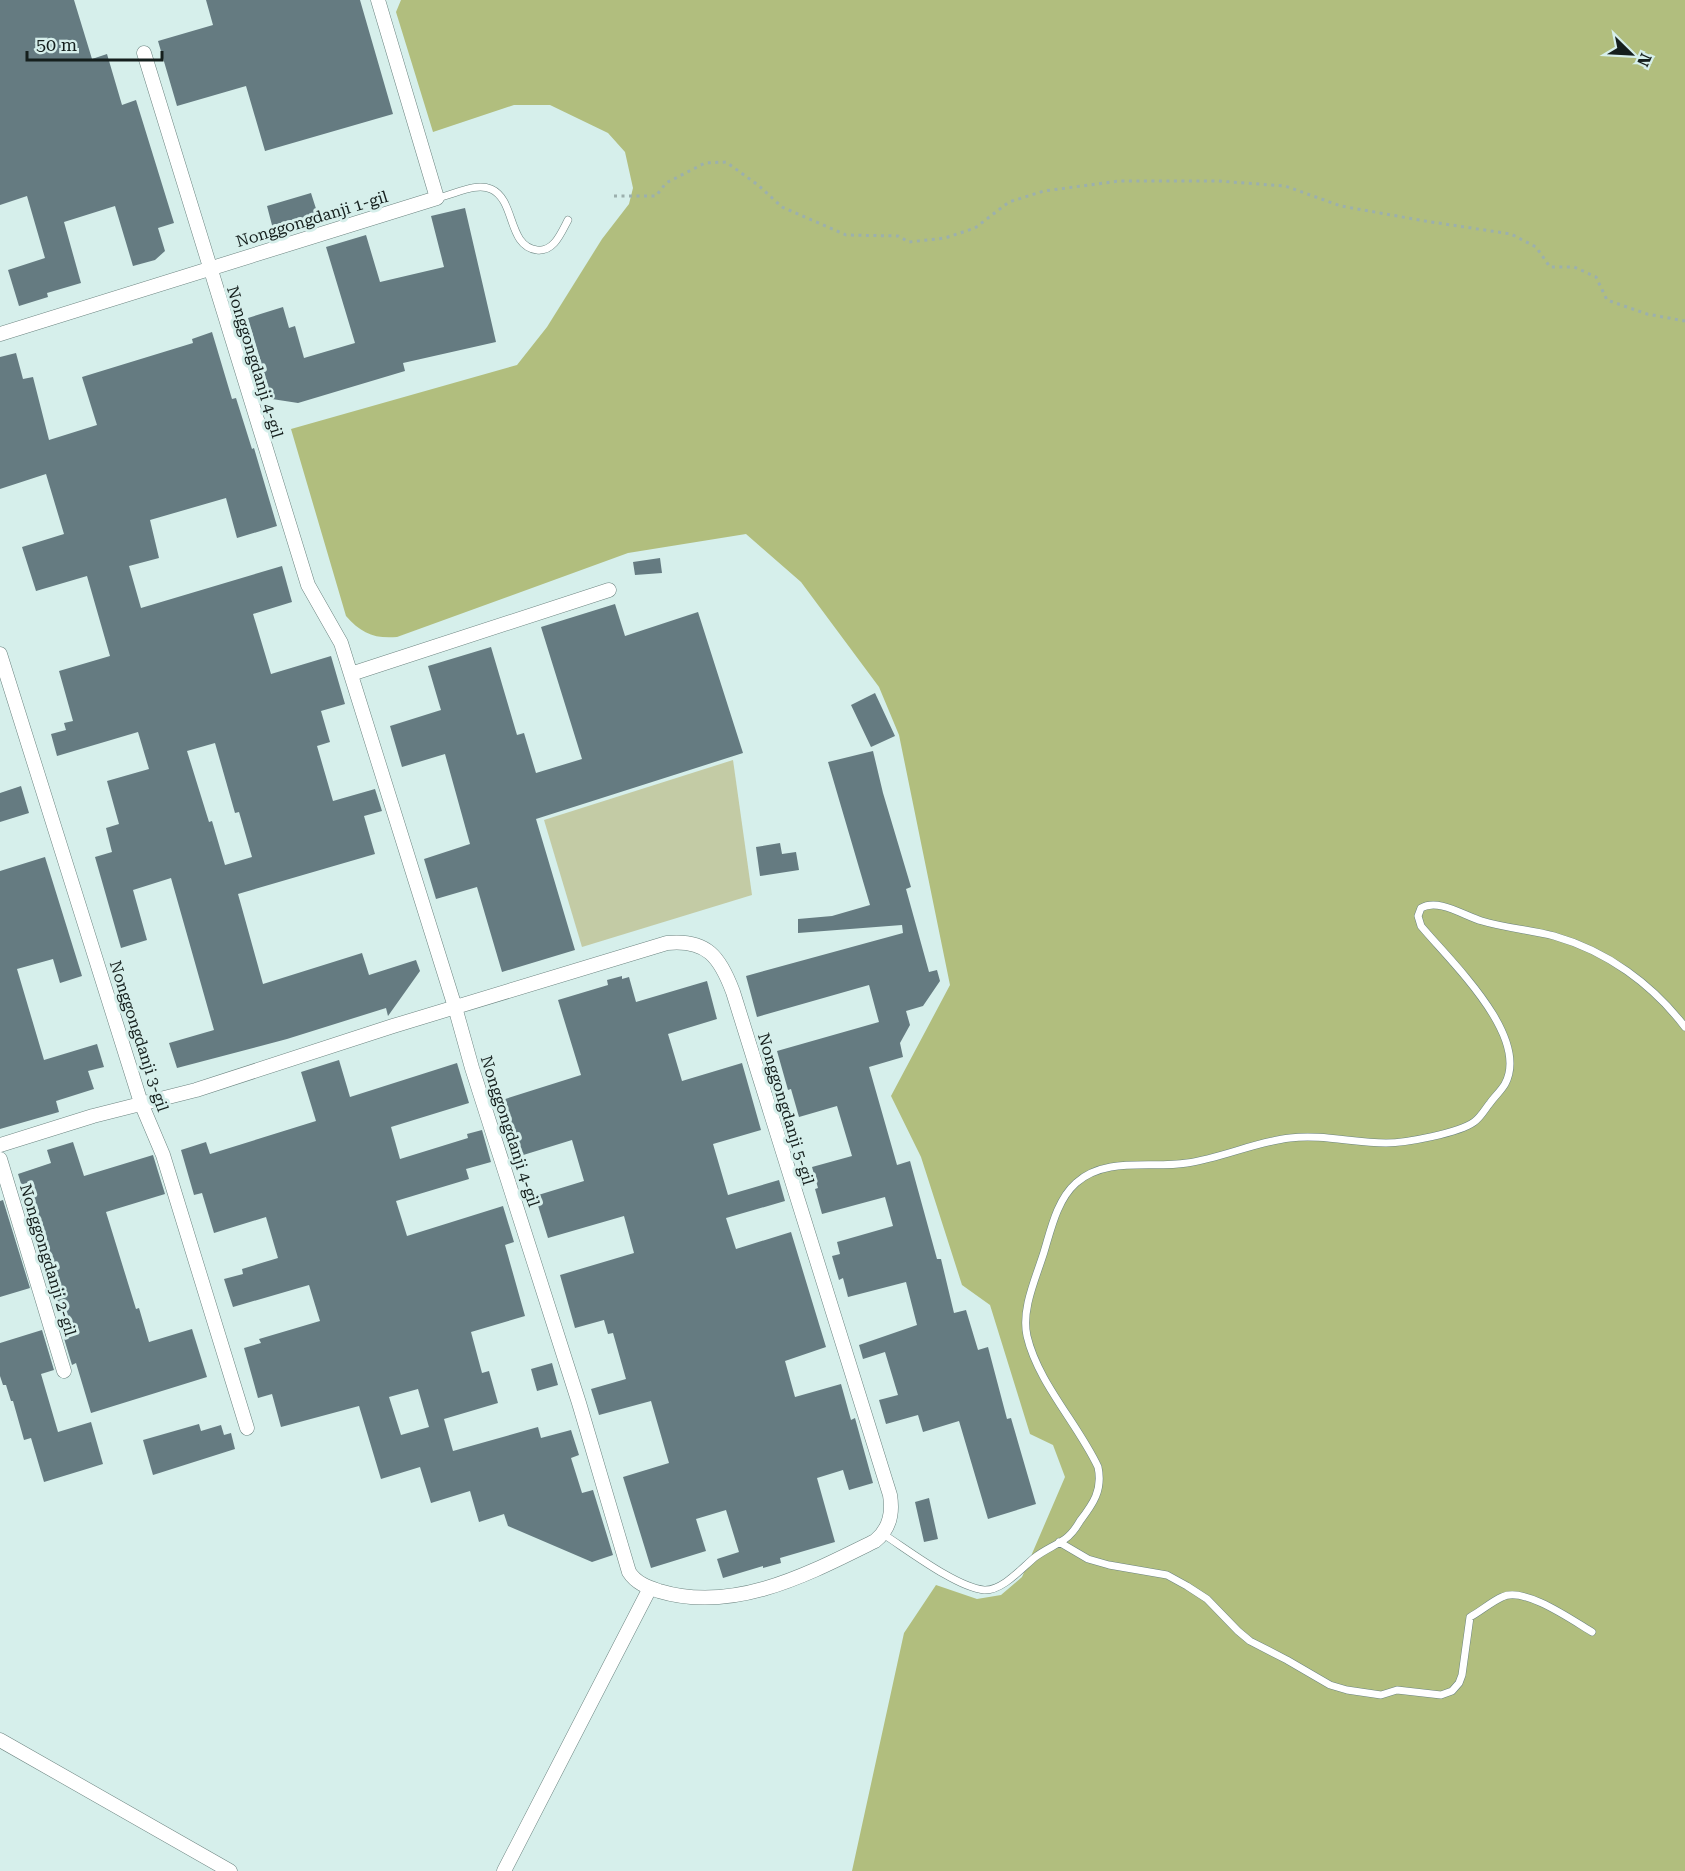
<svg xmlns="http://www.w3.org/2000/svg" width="1685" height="1871" viewBox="0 0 1685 1871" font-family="'Roboto Serif',serif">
	<rect width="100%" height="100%" fill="#d6efeb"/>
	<!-- green -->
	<path fill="#c3cba5" d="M733 760 752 895 582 947 544 820Z"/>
	<!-- forest -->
	<path fill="#b1be7e" d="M401 0H1685V1871H852L904 1633 936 1585 977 1599 1001 1595 1022 1577 1065 1477 1053 1445 1030 1434 990 1305 962 1285 921 1157 891 1096 950 985 899 735 879 687 801 582 746 534 628 553 397 637C374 639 361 633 346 616L291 429 517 365 547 327 602 239 629 204 633 188 625 152 608 133 550 105H514L433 132 396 12Z"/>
	<!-- building -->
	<path fill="#657b81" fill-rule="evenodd" d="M0 0H74L92 59 107 54 122 105 136 100 174 223 158 228 165 251 155 260 133 266 115 206 64 222 81 283 47 293 48 297 19 306 8 270 45 258 27 196 0 205Z
		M206 0H360L393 114 265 151 246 86 177 106 158 41 213 25Z
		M311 193 318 215 273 229 267 206Z
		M465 208 496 342 403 363 405 371 298 403 272 399 248 318 283 307 289 328 295 326 304 358 355 343 326 247 366 235 380 282 444 267 431 216Z
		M212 332 232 399 236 398 252 449 254 448 277 526 237 538 226 498 150 520 159 558 129 566 141 608 282 566 292 602 253 614 271 674 331 656 345 704 321 711 330 742 317 746 333 801 375 789 382 811 364 816 375 854 238 894 263 984 362 953 369 975 416 960 420 971 388 1016 386 1008 287 1039 177 1068 169 1043 214 1030 171 878 133 890 147 940 121 948 95 857 112 852 106 828 119 824 107 781 149 769 138 732 57 756 51 734 66 730 64 723 73 721 59 671 110 656 87 576 36 591 22 547 64 534 46 474 0 489V357L16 353 23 379 33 377 49 440 97 425 82 377 193 343 192 339ZM215 743 235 813 239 812 252 857 225 865 212 821 209 822 187 751Z
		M660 558 662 573 635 575 633 562Z
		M615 604 625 636 698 612 743 753 536 819 575 950 502 972 477 887 436 899 424 859 470 844 445 754 402 767 390 726 441 710 428 666 491 647 517 735 524 733 536 773 582 759 541 627Z
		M875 693 895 736 871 747 851 705Z
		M873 751 883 793 911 887 906 889 929 972 937 970 940 981 923 1006 906 1011 910 1025 900 1043 903 1057 869 1067 897 1165 910 1161 937 1259H941L954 1313 966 1310 978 1350 988 1347 1007 1419 1011 1418 1036 1504 988 1519 959 1421 923 1432 918 1415 886 1424 879 1400 898 1395 885 1352 863 1359 859 1345 917 1325 906 1282 848 1297 843 1278 839 1280 832 1256 840 1254 837 1242 893 1226 885 1197 822 1214 815 1189 818 1188 812 1167 852 1156 837 1106 799 1117 791 1089 788 1090 777 1051 879 1022 869 985 757 1017 746 976 903 933 902 925 798 933V919L832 916 870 905 828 762Z
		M21 786 29 813 0 822V793Z
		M780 843 782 854 796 852 799 870 760 876 756 847Z
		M45 857 82 976 60 983 53 959 17 969 44 1060 97 1044 104 1067 88 1071 94 1089 56 1101 59 1112 0 1129V871Z
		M622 976V979L629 977 636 1002 707 981 717 1019 668 1034 682 1081 742 1063 761 1130 713 1144 728 1195 779 1180 785 1201 726 1218 736 1249 791 1232 826 1347 785 1361 795 1397 841 1384 851 1420 855 1418 873 1483 849 1490 843 1470 817 1478 835 1542 780 1558 781 1563 763 1568V1566L723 1578 717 1559 739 1552 726 1510 696 1519 706 1551 651 1568 623 1477 669 1463 651 1401 599 1415 591 1389 626 1379 613 1333 608 1334 604 1320 575 1328 560 1275 634 1253 624 1216 548 1238 535 1196 584 1181 572 1140 520 1156 502 1100 581 1075 558 1000 608 985 607 980Z
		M339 1060 350 1097 457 1063 469 1103 391 1127 400 1159 468 1138 467 1134 482 1130 491 1162 466 1169 469 1179 396 1201 407 1236 503 1206 514 1242 505 1245 525 1316 471 1332 482 1373 489 1371 498 1403 444 1419 453 1451 538 1427 541 1438 571 1430 579 1455 571 1458 582 1493 593 1490 613 1555 592 1562 508 1526 504 1514 479 1522 470 1491 431 1503 420 1467 381 1479 359 1406 281 1427 272 1394 258 1398 244 1348 261 1343 259 1339 320 1321 309 1285 233 1307 224 1279 243 1274 242 1269 278 1258 266 1217 214 1233 202 1193 194 1195 181 1150 206 1142 210 1154 316 1121 301 1072ZM418 1389 429 1427 401 1435 389 1397Z
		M73 1142 84 1176 153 1155 165 1194 106 1212 136 1309 139 1308 149 1342 192 1329 207 1377 91 1413 76 1363 72 1365 60 1325 64 1324 51 1281 47 1283 20 1195 24 1193 18 1174 51 1163 47 1150Z
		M3 1200 30 1288 0 1297V1201Z
		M42 1330 54 1370 41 1374 58 1432 91 1422 103 1464 44 1482 31 1438 24 1440 13 1401H11L6 1385H3L0 1376V1343Z
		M552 1363 558 1385 537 1391 531 1369Z
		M199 1424 201 1431 221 1425 224 1435 231 1433 235 1449 153 1475 143 1440Z
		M929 1498 938 1539 924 1542 915 1502Z"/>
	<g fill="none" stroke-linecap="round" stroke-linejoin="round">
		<defs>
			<path id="service" d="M437 198C454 195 475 182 491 189 516 200 507 246 537 250 554 252 561 233 568 220
				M883 1534C908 1550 956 1587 984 1590 1002 1591 1021 1569 1034 1558 1044 1550 1055 1546 1065 1539 1072 1534 1076 1528 1080 1521 1093 1504 1103 1490 1098 1467 1078 1424 1038 1383 1027 1336 1021 1309 1036 1278 1044 1252 1051 1229 1057 1200 1076 1183 1106 1156 1151 1169 1187 1163 1222 1158 1255 1142 1290 1138 1322 1134 1354 1143 1386 1143 1406 1143 1459 1133 1474 1122 1481 1117 1485 1109 1490 1103 1494 1097 1501 1091 1505 1084 1531 1036 1449 960 1421 926L1418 916 1421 908C1439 898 1464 916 1482 921 1505 928 1531 930 1554 936 1607 951 1652 984 1685 1027
				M1059 1542 1088 1559 1109 1565 1167 1575 1187 1586 1207 1599 1238 1631 1250 1641 1287 1660 1330 1685 1347 1690 1381 1695 1397 1690 1441 1695 1452 1691 1459 1683 1462 1675 1470 1617C1481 1611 1491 1602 1502 1597 1524 1586 1572 1620 1592 1632"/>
			<path id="minor" d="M0 334 437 198 378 0
				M0 654 141 1103 163 1155 247 1428
				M351 674 609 590
				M0 1145 93 1116 196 1090 393 1026 667 943C707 939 720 957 733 992L890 1495C893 1513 890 1529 875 1541 810 1573 735 1614 659 1591 647 1587 636 1583 629 1572L579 1403 472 1068 455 1007 341 643 308 585 144 53
				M0 1159 64 1371
				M0 1740 230 1871
				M504 1871 650 1588"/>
		</defs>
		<!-- service casing -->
		<use href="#service" stroke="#6c8480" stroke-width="8"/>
		<!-- minor casing -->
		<use href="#minor" stroke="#6c8480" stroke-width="15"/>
		<!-- path -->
		<path stroke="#9cb0ad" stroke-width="3" stroke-dasharray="3 4.5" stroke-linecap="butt" d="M614 196H656L666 183 705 163 726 162 758 185 782 207 846 235 898 236 909 242 945 238 975 228 1009 202 1044 191 1119 181H1218L1285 186 1341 206 1425 221 1511 234 1536 247 1550 267H1574L1596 277 1607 300 1647 314 1685 321"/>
		<!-- service -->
		<use href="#service" stroke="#fff" stroke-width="7"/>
		<!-- minor -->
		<use href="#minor" stroke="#fff" stroke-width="14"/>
	</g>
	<g text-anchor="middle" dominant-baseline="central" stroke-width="6" stroke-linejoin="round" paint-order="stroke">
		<!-- street labels -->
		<g font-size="16" fill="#151f1d" stroke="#d6efeb">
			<text transform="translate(312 219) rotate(-17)">Nonggongdanji 1-gil</text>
			<text transform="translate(255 362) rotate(73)">Nonggongdanji 4-gil</text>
			<text transform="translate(139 1036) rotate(72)">Nonggongdanji 3-gil</text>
			<text transform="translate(786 1109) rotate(73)">Nonggongdanji 5-gil</text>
			<text transform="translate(510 1131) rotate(72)">Nonggongdanji 4-gil</text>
			<text transform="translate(48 1260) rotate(73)">Nonggongdanji 2-gil</text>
		</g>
	</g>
	<!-- north arrow -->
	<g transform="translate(1631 54) rotate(114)" stroke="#d6efeb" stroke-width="4.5" paint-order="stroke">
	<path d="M0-4.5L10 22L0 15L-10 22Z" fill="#151f1d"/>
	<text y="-9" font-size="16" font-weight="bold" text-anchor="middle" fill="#151f1d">N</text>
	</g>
	<!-- scale -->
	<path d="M27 51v9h135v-9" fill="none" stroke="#151f1d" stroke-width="3"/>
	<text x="36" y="51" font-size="18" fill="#151f1d" stroke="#d6efeb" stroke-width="4.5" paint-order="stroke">50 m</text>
</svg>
